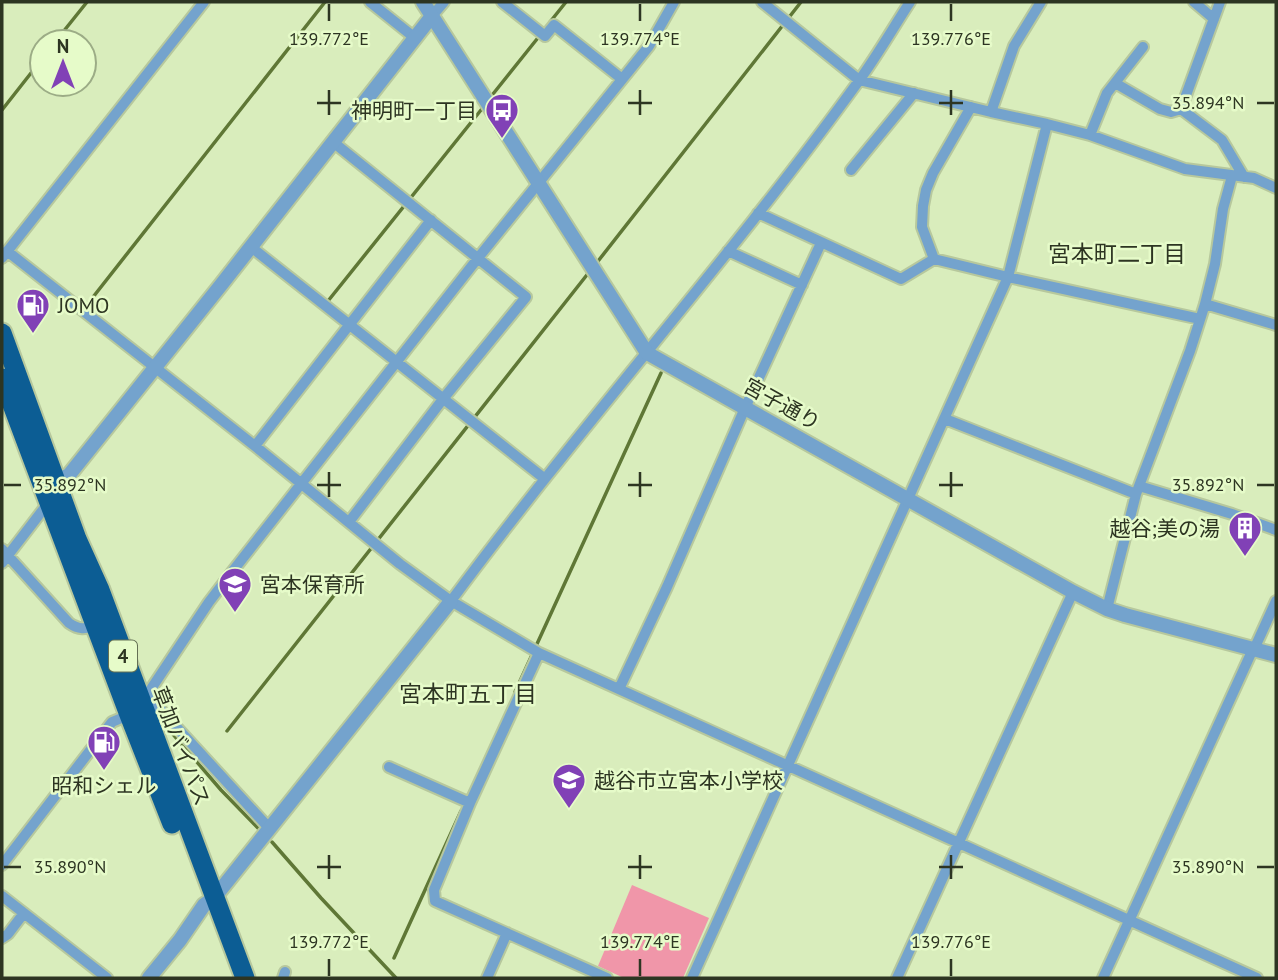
<svg xmlns="http://www.w3.org/2000/svg" width="1278" height="980" viewBox="0 0 1278 980" font-family="'PT Sans','Noto Sans JP',sans-serif">
	<rect width="100%" height="100%" fill="#d9edbc"/>
	<!-- green -->
	<path fill="#f096a9" d="M632 885 709 918 683 978H624L598 966Z"/>
	<g fill="none" stroke-linecap="round" stroke-linejoin="round">
		<!-- stream -->
		<path stroke="#5f7736" stroke-width="3.5" d="M550 22 566 2
			M55 42 87 2
			M489 99 541 34
			M2 110 42 59
			M595 265 801 2
			M328 301 485 105
			M86 306 325 2
			M515 692 661 373
			M162 724 172 733 221 790 259 829
			M227 731 590 271
			M272 842 321 898 396 978
			M394 958 461 811"/>
		<defs>
			<path id="minor" d="M370 2 415 38
				M502 2 545 36 554 25 622 79
				M762 2 859 80 991 112 1047 124 1090 135 1185 169 1254 178 1276 188
				M1194 2 1214 19
				M1220 2 1181 109 1222 140 1244 177
				M432 16 444 2
				M1115 83 1160 109 1171 112 1181 109
				M991 112 1014 46 1041 2
				M1090 135 1107 93 1143 47
				M333 142 526 297 443 399 349 522
				M851 170 914 93
				M758 213 901 279 934 259 1008 277 1200 319
				M251 247 545 479
				M7 251 255 446 400 564 451 601 539 653 1257 978
				M728 251 802 285
				M2 258 204 2
				M934 259 922 227 923 206 926 190 933 173 971 107
				M1205 304 1276 325
				M945 419 1136 494
				M255 446 431 220
				M1139 486 1232 514 1276 530
				M2 549 69 623C79 630 85 629 96 626
				M2 563 49 502
				M451 601C582 424 729 260 858 82 877 56 893 28 910 2
				M1107 609 1136 494 1190 351 1205 304 1215 264 1223 209 1232 176
				M539 653 470 803 434 890 435 901 607 978
				M619 689 667 587 745 408 821 243
				M389 767 470 803
				M269 828 147 695 209 602 232 572 478 258 649 46 674 2
				M2 865 112 722 129 715
				M2 896 107 978
				M2 938 8 934 24 913
				M283 978 285 972
				M487 978 507 933
				M692 978 1008 277 1047 124
				M897 978 1073 592
				M1103 978 1253 649 1256 645 1276 601"/>
			<path id="tertiary" d="M423 2 647 353 1073 592 1107 609 1125 615 1276 655
				M57 481 69 475 221 285 432 16
				M149 978 180 940 204 905 214 898 451 601"/>
			<path id="trunk" d="M2 333 77 539 100 590 245 978
				M2 378 129 715 172 824"/>
		</defs>
		<!-- minor casing -->
		<use href="#minor" stroke="#b7c89d" stroke-width="14"/>
		<!-- tertiary casing -->
		<use href="#tertiary" stroke="#b7c89d" stroke-width="18"/>
		<!-- trunk casing -->
		<use href="#trunk" stroke="#b7c89d" stroke-width="23"/>
		<!-- minor -->
		<use href="#minor" stroke="#74a3cd" stroke-width="10"/>
		<!-- tertiary -->
		<use href="#tertiary" stroke="#74a3cd" stroke-width="14"/>
		<!-- trunk -->
		<use href="#trunk" stroke="#0c5d94" stroke-width="19"/>
	</g>
	<!-- ticks -->
	<path fill="none" stroke="#2d3522" stroke-width="2.5" d="M329 4V21M640 4V21M951 4V21M329 90V115M640 90V115M951 90V115M317 103H341M628 103H652M939 103H963M1257 103H1274M329 472V497M640 472V497M951 472V497M4 485H21M317 485H341M628 485H652M939 485H963M1257 485H1274M329 855V879M640 855V879M951 855V879M4 867H21M317 867H341M628 867H652M939 867H963M1257 867H1274M329 959V976M640 959V976M951 959V976"/>
	<!-- icons -->
	<defs>
		<symbol id="bus-pin" viewBox="-11 -11 22 30"><path d="M0 17L-7.5 6A9.5 9.5 0 1 1 7.5 6Z" fill="#8141b6" stroke="#e6fbc9"/><path d="M-5-6H5V4H4V6H2V4H-2V6H-4V4H-5ZM-3.5-4V0h7V-4ZM-3.5 1.2v1.5H-2V1.2ZM2 1.2v1.5H3.5V1.2Z" fill="#fff"/></symbol>
		<symbol id="fuel-pin" viewBox="-11 -11 22 30"><path d="M0 17L-7.5 6A9.5 9.5 0 1 1 7.5 6Z" fill="#8141b6" stroke="#e6fbc9"/><path d="M-5.5-6h7V0h2V4h1.3V-2.5L3-4.5l.8-.8L6-3V5H2.5V1h-1V6h-7ZM-4.2-4.7v3.2H.2V-4.7Z" fill="#fff"/></symbol>
		<symbol id="building-pin" viewBox="-11 -11 22 30"><path d="M0 17L-7.5 6A9.5 9.5 0 1 1 7.5 6Z" fill="#8141b6" stroke="#e6fbc9"/><path d="M-4-6H4V6H1V3H-1V6H-4ZM-2.5-4.3h1.7v1.8h-1.7ZM.8-4.3h1.7v1.8H.8ZM-2.5-1h1.7V.8h-1.7ZM.8-1h1.7V.8H.8Z" fill="#fff"/></symbol>
		<symbol id="school-pin" viewBox="-11 -11 22 30"><path d="M0 17L-7.5 6A9.5 9.5 0 1 1 7.5 6Z" fill="#8141b6" stroke="#e6fbc9"/><path d="M0-5L7-2L0 1L-7-2ZM-4 1L0 2.5L4 1V4Q0 6-4 4Z" fill="#fff"/></symbol>
	</defs>
	<g fill-rule="evenodd">
		<use href="#bus-pin" x="483" y="91" width="38" height="52"/>
		<use href="#fuel-pin" x="14" y="286" width="38" height="52"/>
		<use href="#building-pin" x="1226" y="509" width="38" height="52"/>
		<use href="#school-pin" x="216" y="565" width="38" height="52"/>
		<use href="#fuel-pin" x="85" y="723" width="38" height="52"/>
		<use href="#school-pin" x="550" y="761" width="38" height="52"/>
	</g>
	<g text-anchor="middle" dominant-baseline="central" stroke-width="5" stroke-linejoin="round" paint-order="stroke">
		<!-- shield labels -->
		<rect fill="#e6fbc9" stroke="#647054" stroke-width="2" x="109" y="640.5" width="28" height="31" rx="5"/>
		<g font-size="19" font-weight="bold" fill="#2d3522">
			<text x="123" y="656">4</text>
		</g>
		<!-- poi labels -->
		<g font-size="21" fill="#2d3522" stroke="#e6fbc9" text-anchor="start">
			<text x="477" y="110" text-anchor="end">神明町一丁目</text>
			<text x="58" y="305">JOMO</text>
			<text x="1220" y="528" text-anchor="end">越谷;美の湯</text>
			<text x="260" y="584">宮本保育所</text>
			<text x="594" y="780">越谷市立宮本小学校</text>
			<text x="104" y="785" text-anchor="middle">昭和シェル</text>
		</g>
		<!-- street labels -->
		<g font-size="21" fill="#2d3522" stroke="#e6fbc9">
			<text transform="translate(782 404) rotate(29)">宮子通り</text>
			<text transform="translate(181 746) rotate(69)">草加バイパス</text>
		</g>
		<!-- neighbourhood labels -->
		<g font-size="23" fill="#2d3522" stroke="#e6fbc9">
			<text x="1117" y="253">宮本町二丁目</text>
			<text x="468" y="693">宮本町五丁目</text>
		</g>
	</g>
	<g font-size="18" text-anchor="middle" fill="#2d3522" stroke="#e6fbc9" stroke-width="5" stroke-linejoin="round" paint-order="stroke">
		<text x="329" y="45">139.772°E</text>
		<text x="640" y="45">139.774°E</text>
		<text x="951" y="45">139.776°E</text>
		<text x="1208" y="109">35.894°N</text>
		<text x="70" y="491">35.892°N</text>
		<text x="1208" y="491">35.892°N</text>
		<text x="70" y="873">35.890°N</text>
		<text x="1208" y="873">35.890°N</text>
		<text x="329" y="948">139.772°E</text>
		<text x="640" y="948">139.774°E</text>
		<text x="951" y="948">139.776°E</text>
	</g>
	<!-- border -->
	<rect width="1278" height="980" fill="none" stroke="#2d3522" stroke-width="7"/>
	<!-- north arrow -->
	<g transform="translate(63 63)"><circle r="33" fill="#e6fbc9" stroke="#9cac86" stroke-width="2"/>
	<path d="M0-5L12 26L0 18L-12 26Z" fill="#8141b6"/>
	<text y="-10" font-size="19" font-weight="bold" text-anchor="middle" fill="#2d3522">N</text>
	</g>
</svg>
